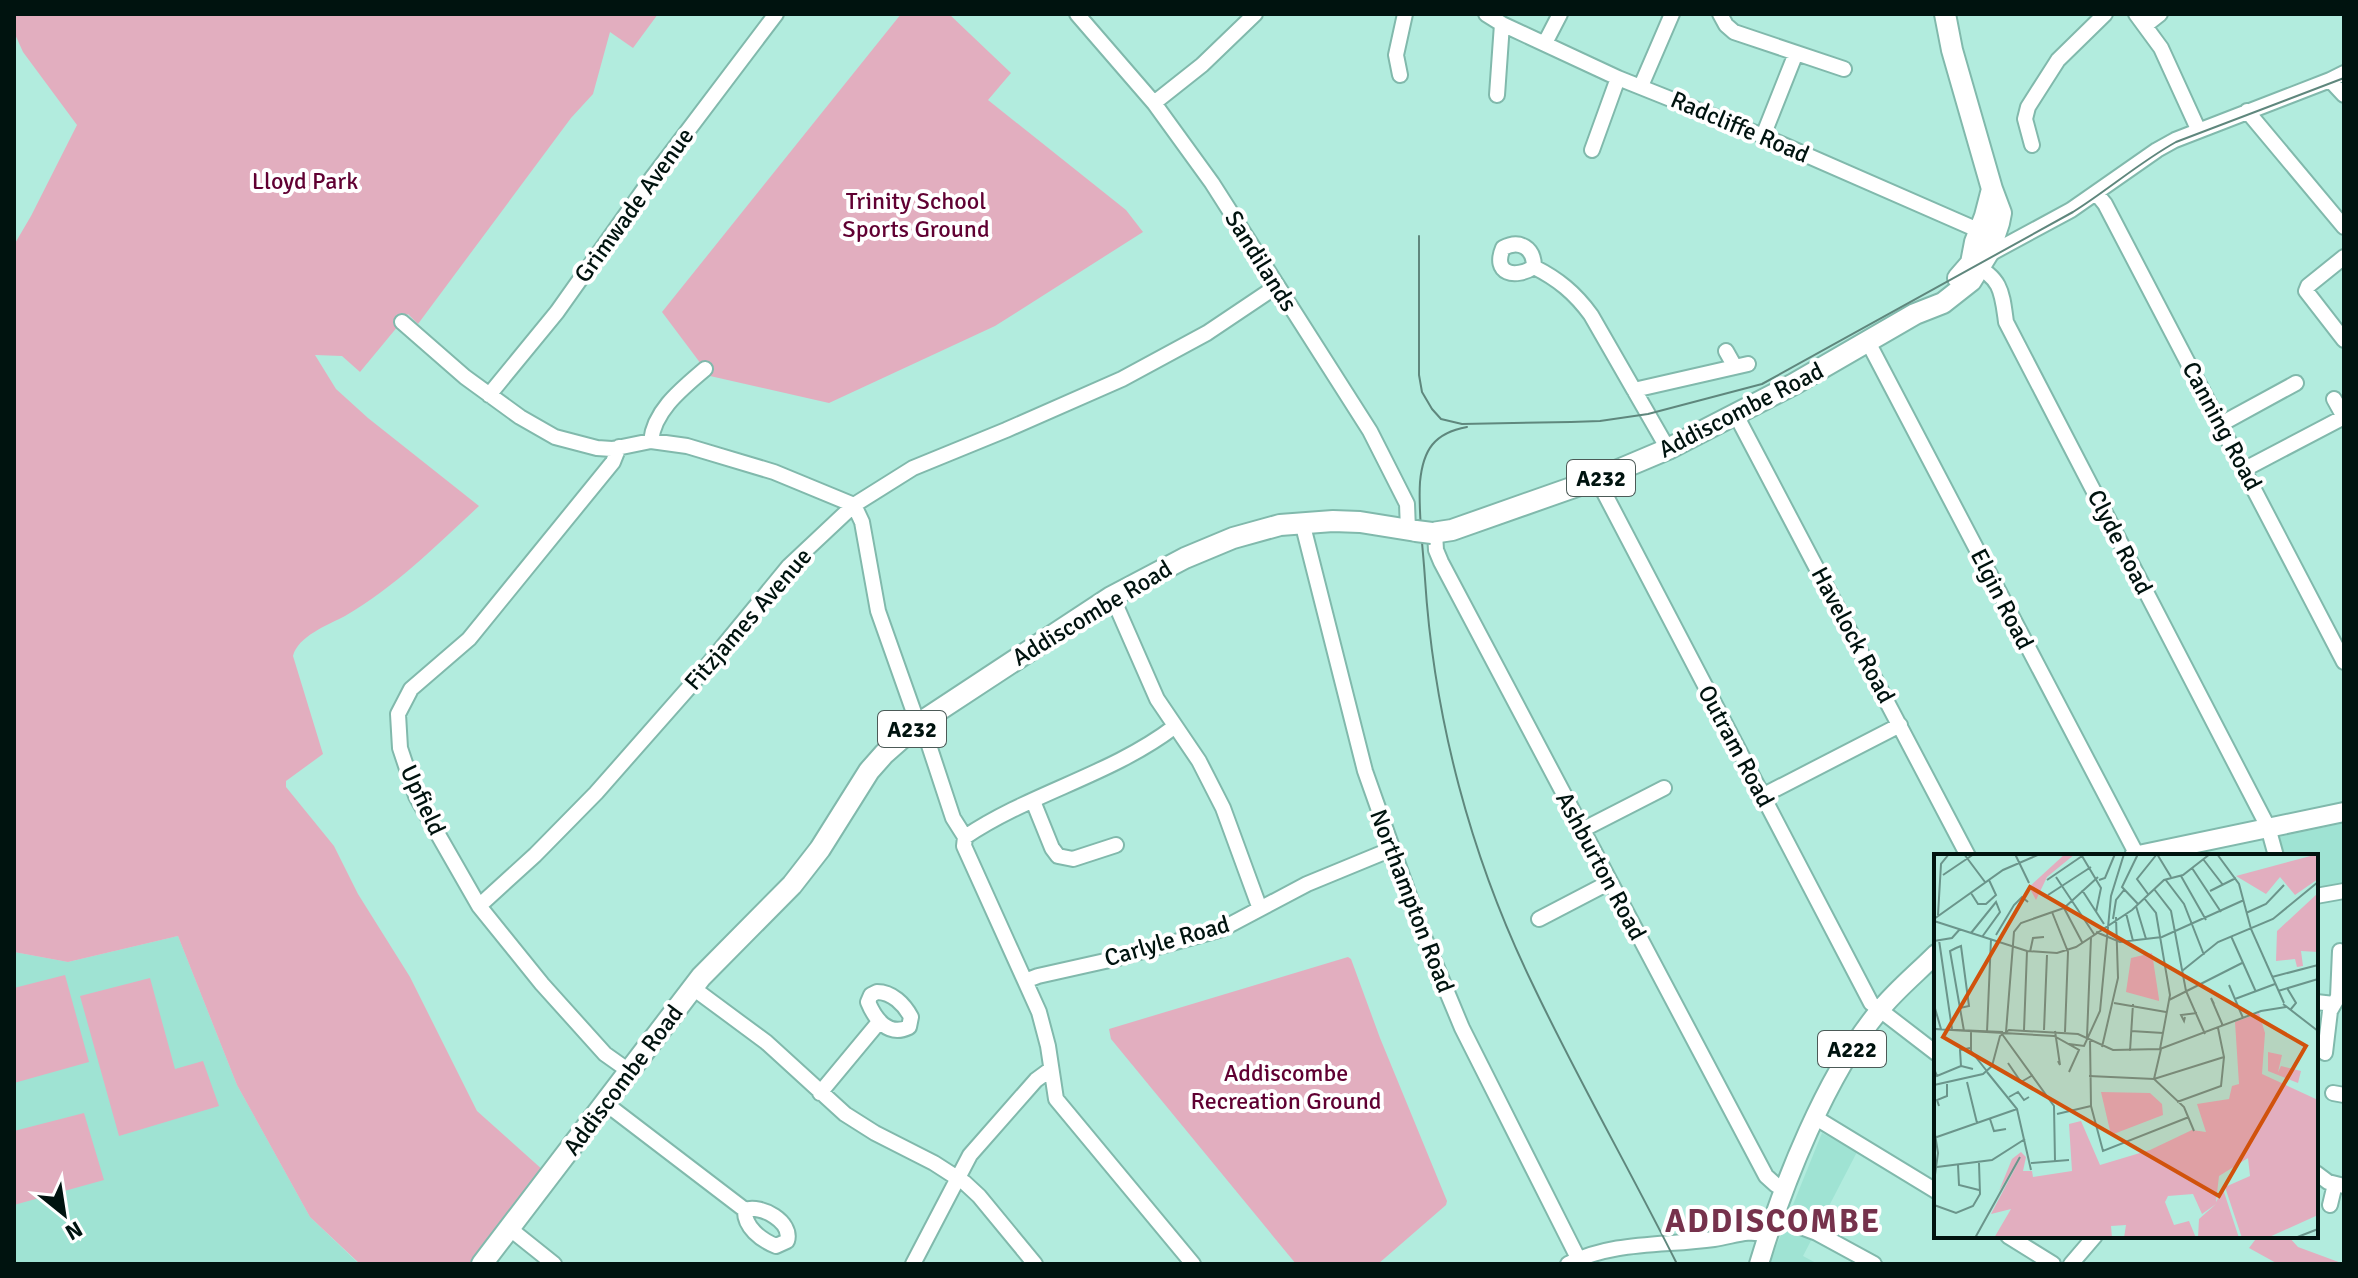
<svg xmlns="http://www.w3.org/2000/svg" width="2358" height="1278" viewBox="0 0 2358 1278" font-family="Signika,sans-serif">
	<rect width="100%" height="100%" fill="#b2ecde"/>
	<!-- built -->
	<path fill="#9fe3d3" d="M2344 823V889L2316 894V856H2283L2279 837Z
		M178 936 237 1085 310 1217 359 1264H14V952L68 962Z
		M1822 1133 1857 1152 1803 1256 1816 1263 1769 1264Z"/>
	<!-- green -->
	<path fill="#e2aebf" d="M14 14H658L633 48 610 32 593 94 571 118 418 324 408 314 360 372 342 356 315 355 336 389 368 418 479 506C437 545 395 587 345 616 328 625 298 636 293 656L323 754 286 781V787L334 846 358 894 410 977 477 1111 544 1171 470 1264H360L310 1217 237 1085 178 936 68 962 14 952V245L31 216 77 125 23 52 14 32Z
		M901 14H949L1011 73 988 100 1126 210 1143 232 995 326 829 403 710 376 662 312Z
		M1348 957 1351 959 1380 1038 1447 1201 1446 1205 1378 1264H1296L1111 1039 1109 1029Z
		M65 975 89 1062 14 1083V988Z
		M150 978 175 1069 203 1061 219 1106 119 1136 80 996Z
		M84 1113 104 1180 14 1205V1131Z
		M2258 1236H2288L2298 1247 2344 1264H2278L2249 1248Z"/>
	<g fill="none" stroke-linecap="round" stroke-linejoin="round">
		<defs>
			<path id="minor" d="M1077 14 1154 103 1212 183 1370 431 1407 504 1408 530
				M1486 14 1502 24 1618 78 1763 136 1971 227 1983 236
				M1720 14 1726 25 1734 32 1844 69
				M2136 14 2161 48 2198 129
				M2146 25 2160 14
				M1545 43 1560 14
				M1400 75 1396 55 1405 14
				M2330 80 2344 95
				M1641 86 1672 14
				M1497 95 1502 24
				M1154 103 1202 65 1255 14
				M2247 111 2344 227
				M1763 136 1796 53
				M2032 145 2025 119 2028 107 2058 60 2105 14
				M1592 150 1618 78
				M2096 193 2105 204 2344 662
				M1986 256 2071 210 2157 150 2175 140 2330 80 2344 73
				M2344 257 2308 286 2306 291 2344 340
				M1972 264C2002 278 2002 293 2006 322L2268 827 2276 856
				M1534 267C1534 248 1520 239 1503 248 1492 274 1515 279 1534 267 1558 279 1575 293 1591 315L1668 449
				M402 322 465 377 520 417 555 437 597 448 612 449 651 441 687 446 774 472 854 505 862 522 878 611 918 724
				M1868 342 2137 855
				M1726 351 1735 367
				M1634 390 1748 364
				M489 395 557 312 652 178 776 14
				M1736 415 1968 856
				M2221 424 2296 383
				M651 441C654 410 683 388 705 369
				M619 447 613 462 469 639 411 689 398 714 400 748 416 796 479 906 542 984 605 1054 629 1071
				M2245 469 2344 417 2334 399
				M1597 479 1871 1003 1936 1053
				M1302 522 1365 771 1422 932 1462 1028 1581 1264
				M1435 533 1436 550 1441 562 1766 1176 1776 1185 1785 1188
				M1111 597 1118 610 1157 699 1199 761 1223 808 1260 909
				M921 721 953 818 965 837 964 846 1039 1012 1048 1046 1056 1099 1193 1264
				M1762 796 1900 725
				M1033 801 1052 848 1058 856 1073 859 1116 845
				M1582 830 1664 788
				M965 837C1030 793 1111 775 1174 727
				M2316 896 2344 891
				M479 906 535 855 596 793 692 684 789 566 854 505 913 468 1006 430 1122 379 1207 333 1277 286
				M1539 919 1610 882
				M1025 981 1038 976 1114 959 1222 929 1307 884 1392 849
				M693 988 766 1042 845 1114 875 1133 934 1163 965 1183 979 1196 1035 1264
				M877 992C892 992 904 1004 911 1017L909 1027C888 1037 875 1019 868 1002L871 995Z
				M2316 1002 2334 1004
				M2325 1053 2330 1011 2338 997 2340 951
				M820 1093 879 1022
				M2333 1093 2344 1095
				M605 1103 745 1210C761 1204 793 1222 787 1241L776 1246C761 1240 744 1227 745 1210
				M1816 1118 1936 1191
				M2316 1173 2328 1182 2344 1186
				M2330 1205 2335 1184
				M1774 1217 1817 1233 1874 1264
				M509 1228 554 1264
				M2008 1236 2053 1264
				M913 1264 970 1155 1036 1080 1051 1069
				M1568 1264C1613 1241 1664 1246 1714 1239 1735 1236 1746 1229 1768 1235
				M2071 1264 2095 1236"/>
			<path id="major" d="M2134 856 2344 812
				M1759 1264C1783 1184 1826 1075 1879 1011 1896 990 1917 973 1936 954"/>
			<path id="highway" d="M1958 278 1971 263 1975 242 1985 216 1992 189
				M1432 533 1452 530 1597 479 1668 449 1794 384 1915 314 1943 303 1971 281 1990 250 1999 223 2001 213 1992 189 1952 50 1945 14
				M482 1264 701 977 792 885 820 849 869 771 884 754 918 724 1111 597 1185 558 1233 538 1280 525 1333 521 1360 522 1416 531"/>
		</defs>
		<!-- minor casing -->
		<use href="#minor" stroke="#81b9ac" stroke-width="18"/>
		<!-- major casing -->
		<use href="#major" stroke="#81b9ac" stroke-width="22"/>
		<!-- highway casing -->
		<use href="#highway" stroke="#81b9ac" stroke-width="24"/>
		<!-- minor -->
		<use href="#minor" stroke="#fff" stroke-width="14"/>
		<!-- major -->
		<use href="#major" stroke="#fff" stroke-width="18"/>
		<!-- highway -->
		<use href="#highway" stroke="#fff" stroke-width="20"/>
		<!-- tram -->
		<path stroke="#5f877d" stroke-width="2" d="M1419 236V375L1422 392 1432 409 1441 419 1462 424 1571 422 1600 421 1648 414 1762 384 2073 212C2108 190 2140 162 2176 142L2344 78
			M1467 427C1434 433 1423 450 1420 482 1418 514 1423 547 1425 579 1434 719 1471 857 1532 983 1577 1078 1630 1170 1677 1264"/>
		<defs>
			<path id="highway-bridge" d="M1416 531 1432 533"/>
		</defs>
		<!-- highway-bridge casing -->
		<use href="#highway-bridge" stroke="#81b9ac" stroke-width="24" stroke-linecap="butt"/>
		<!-- highway-bridge -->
		<use href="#highway-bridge" stroke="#fff" stroke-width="20"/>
	</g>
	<g text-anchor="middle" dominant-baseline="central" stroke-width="8" stroke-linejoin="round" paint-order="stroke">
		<!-- shield labels -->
		<g fill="#fff" stroke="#4c5a57" stroke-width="2">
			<rect x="1567" y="460" width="68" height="36" rx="6"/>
			<rect x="878" y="711" width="68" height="36" rx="6"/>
			<rect x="1818" y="1031" width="68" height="36" rx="6"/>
		</g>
		<g font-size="22" font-weight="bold" fill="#00130f">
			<text x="1601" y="478">A232</text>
			<text x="912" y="729">A232</text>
			<text x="1852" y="1049">A222</text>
		</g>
		<!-- street labels -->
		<g font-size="24" fill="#00130f" stroke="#fff">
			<text transform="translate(1740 127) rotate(23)">Radcliffe Road</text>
			<text transform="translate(634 205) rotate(-54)">Grimwade Avenue</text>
			<text transform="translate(1261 261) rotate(58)">Sandilands</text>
			<text transform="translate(1741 410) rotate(-27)">Addiscombe Road</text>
			<text transform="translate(2222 426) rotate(62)">Canning Road</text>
			<text transform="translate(2120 542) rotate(63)">Clyde Road</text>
			<text transform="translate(2002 599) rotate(63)">Elgin Road</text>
			<text transform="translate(1092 613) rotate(-31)">Addiscombe Road</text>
			<text transform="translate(748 619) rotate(-49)">Fitzjames Avenue</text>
			<text transform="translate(1853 635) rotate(62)">Havelock Road</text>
			<text transform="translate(1736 746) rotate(62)">Outram Road</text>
			<text transform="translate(423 800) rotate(65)">Upfield</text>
			<text transform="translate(1601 866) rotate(62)">Ashburton Road</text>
			<text transform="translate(1412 901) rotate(69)">Northampton Road</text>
			<text transform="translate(1167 941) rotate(-16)">Carlyle Road</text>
			<text transform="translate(623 1080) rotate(-53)">Addiscombe Road</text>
		</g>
		<!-- park labels -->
		<g font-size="24" fill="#600032" stroke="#fff">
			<text x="305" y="181">Lloyd Park</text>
			<text x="916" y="201">Trinity School<tspan x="916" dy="28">Sports Ground</tspan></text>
			<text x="1286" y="1073">Addiscombe<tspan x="1286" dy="28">Recreation Ground</tspan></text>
		</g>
		<!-- district labels -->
		<g font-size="32" font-weight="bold" letter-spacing="2" fill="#76324c" stroke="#fff">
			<text x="1773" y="1221">ADDISCOMBE</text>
		</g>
	</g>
	<!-- overview -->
	<g transform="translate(1934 854)">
		<rect width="384" height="384" fill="#b2ecde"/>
		<path d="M131 0H141L113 23 102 46 95 33ZM384 0V25L361 41 346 23 332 40 302 22ZM384 39V98L367 97 369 112 363 113 361 105 342 107 343 77ZM218 99 225 145V147L192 138 197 104ZM325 159 331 179 328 220 384 246V361L333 384H308L291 333 316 322 314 304 285 322 282 348 289 335 305 384H264L265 365 282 350 268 360 259 340 234 342 231 348 240 371 255 367 262 384H190L192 371 177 372 178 384H60L77 355 57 360 87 303 65 337 78 305 87 298 92 303 89 317H98L99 323 138 317 135 270 147 267 166 311 216 296 258 276 272 278 263 250 295 245 298 232 305 230 301 168ZM334 198 348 201 344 218 347 212 367 217 364 229 334 217ZM167 238 216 239 228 250 229 261 177 281Z" fill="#e2aebf"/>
		<path fill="none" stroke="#6b958b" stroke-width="2" d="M30 0 51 28M81 0 95 29M223 0 237 23M283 0 305 30 317 75 350 149M148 2 167 34 162 58M269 5 289 31M258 14 287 58M9 21 40 0M247 22 272 66M122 23 160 80M231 25 250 50 270 101M113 26 151 0M165 26 171 24 181 0M220 35 237 57 252 137 271 180M148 36 170 70M276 37 302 24M37 39 44 50H52L62 41 55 26M214 40 203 25 223 0M114 41 157 13M210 44 222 59 236 141 226 195M204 50 188 33 204 0M202 52 212 85M130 54 164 23M130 54 148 88M118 58 134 98 131 178M192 59 199 87M312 59 332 50 350 31M4 61 7 10 15 0M0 65 69 16 106 0M179 65 182 46 190 36M0 67 93 97 123 99 142 93 198 56 230 26 249 21 276 0M162 78 186 88 228 83 310 46M37 79 62 48 66 58 48 83M62 81 80 51 88 43 94 48M297 82 322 138M5 86 18 175M0 87 18 84 26 75M22 94 16 97 30 177M22 94 27 92 35 152 26 154M96 98 99 84 110 83M248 117 284 88 339 65 384 28M338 123 384 111M295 131 309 164M353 134 362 149 357 155M344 137 384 125M301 145 341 130M235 146 308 109M180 149 232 158M280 150 277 144 289 172M349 150 384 177M0 151 7 175M251 163 250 167 247 161 263 159M0 175 69 178M0 175 120 182 145 196 135 218M90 176 93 97M110 176 113 101M121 177 126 211 124 207M197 177 229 179M37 178V197L52 216M53 178 57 85M72 178 80 78 87 69 130 54M68 180 120 252 121 307M153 183 157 83M156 185 157 252 169 297 255 263M135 190 150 192 166 157 177 42 190 0M168 193 184 124 182 63M36 194 26 196 27 212 39 215M227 195 220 225 250 253 260 277M196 197 199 150M74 209 87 228 99 221M0 215 3 222 27 212M53 218 83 255 97 316M155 222 220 225 290 203M33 228 43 269M0 231 49 220 58 212 66 182 75 176 144 180 179 196 226 195 327 157 352 153M75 243 84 238 90 246 95 243M243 248 287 232 290 203 284 174M5 252 3 246 13 242V230M123 260 157 252M56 265 60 277 72 275M0 274 4 299 0 328M0 284 83 255M97 309 135 306M24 311 25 331 45 336M3 313 58 306 91 285M0 351 22 359 39 352 46 340 45 309M41 384 86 303M361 384 384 375"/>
		<path fill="#d1520c" fill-opacity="0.15" stroke="#d1520c" stroke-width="4" d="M96 33 372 192 285 342 9 183Z"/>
		<rect width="384" height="384" fill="none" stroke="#00130f" stroke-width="4"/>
	</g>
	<!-- border -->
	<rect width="2358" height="1278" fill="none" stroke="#00130f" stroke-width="32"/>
	<!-- north arrow -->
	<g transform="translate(64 1214) rotate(150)" stroke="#ffffff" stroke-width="6" paint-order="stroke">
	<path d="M0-6L14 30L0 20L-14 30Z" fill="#00130f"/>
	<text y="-12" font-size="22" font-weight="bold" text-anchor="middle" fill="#00130f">N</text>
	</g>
</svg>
